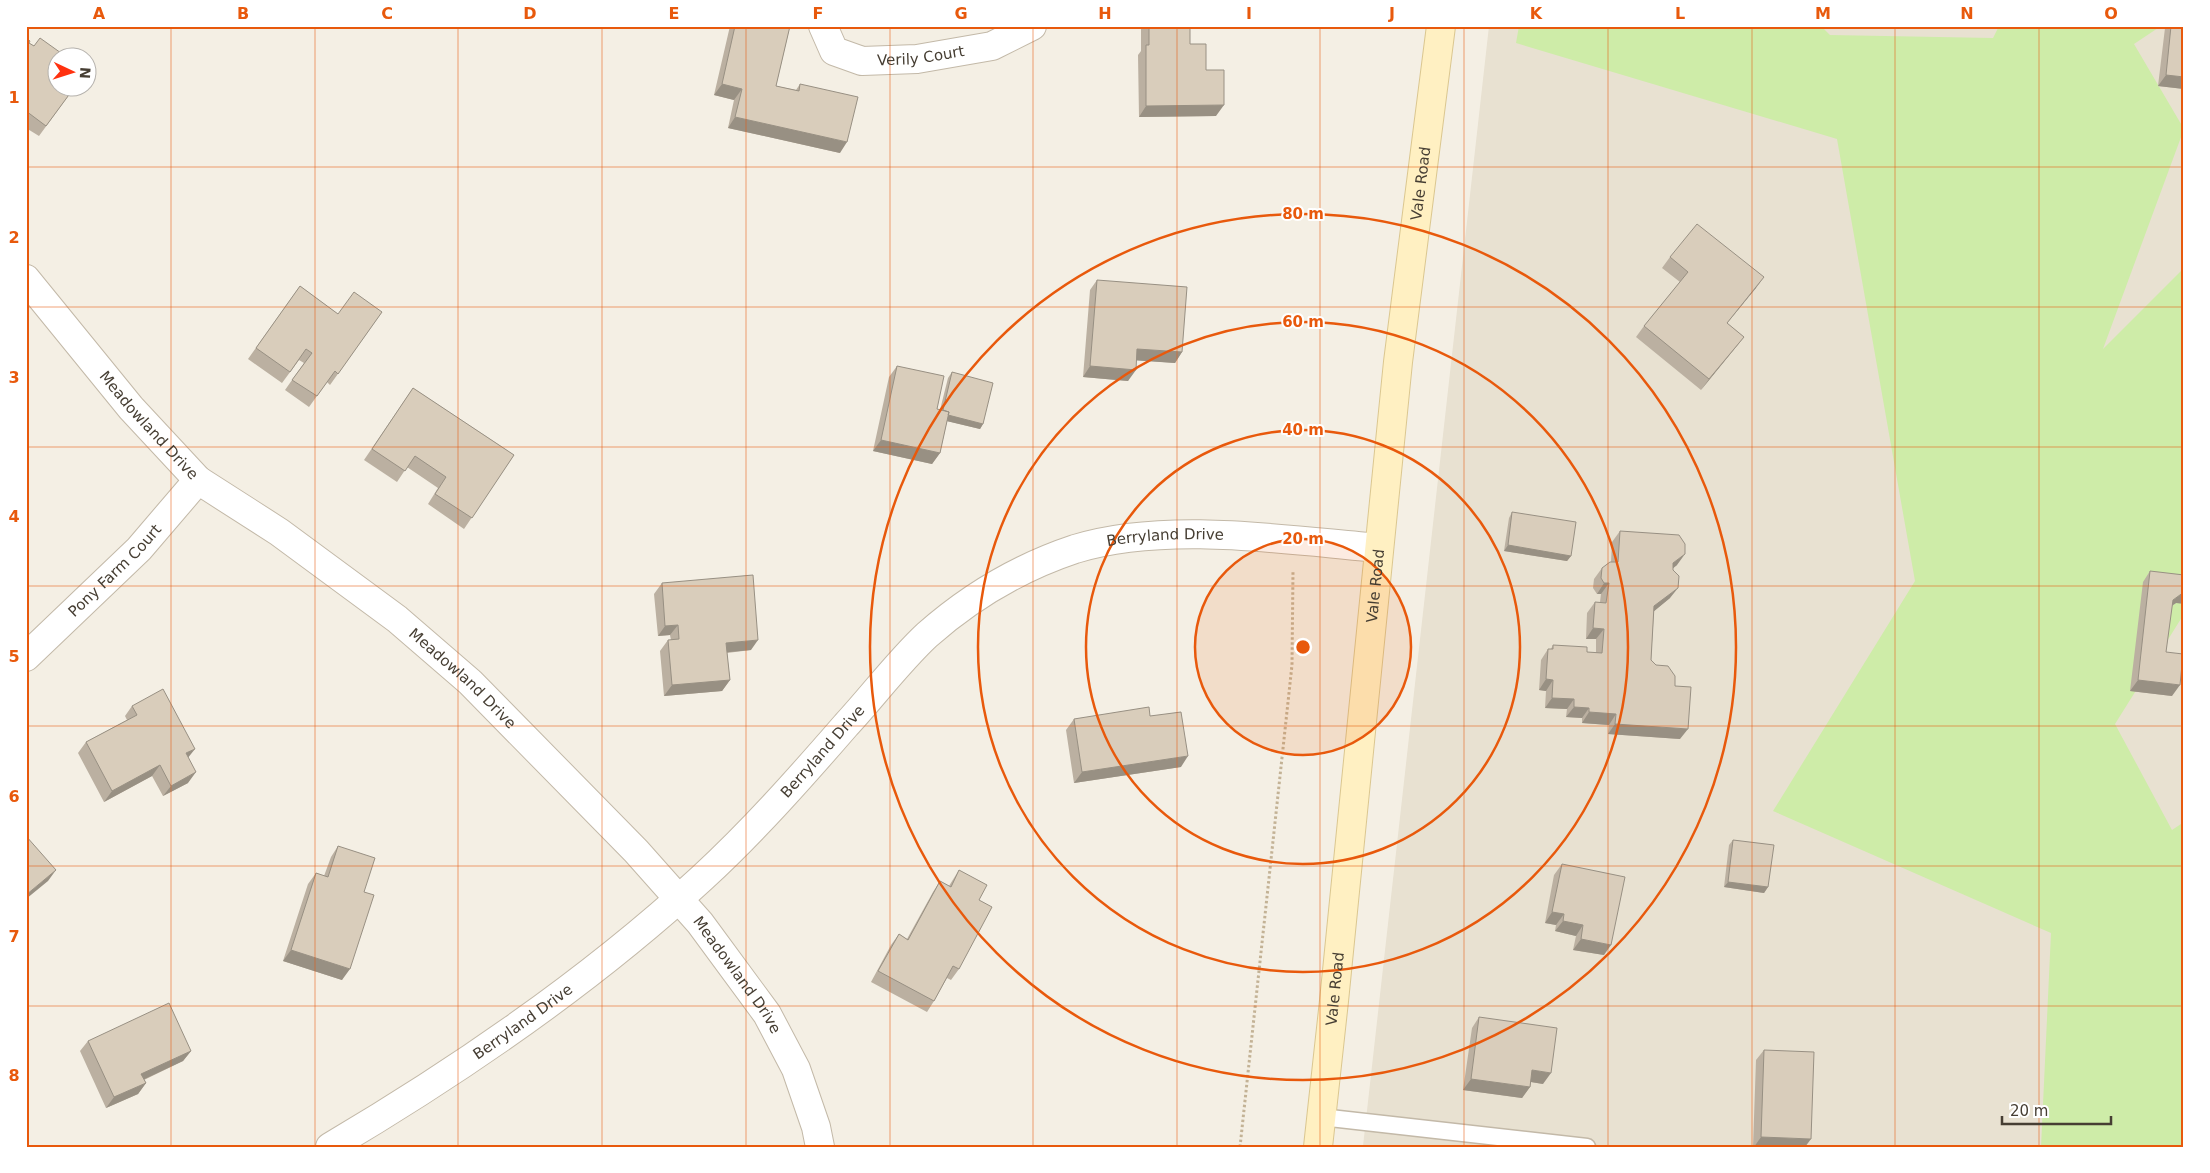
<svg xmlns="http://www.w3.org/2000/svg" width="2210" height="1173" viewBox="0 0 2210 1173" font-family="'DejaVu Sans',sans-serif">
	<rect width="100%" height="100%" fill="#f4efe4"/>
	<!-- residential -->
	<path fill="#e8e1d1" d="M1489 26H2184V1147L1363 1146Z"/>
	<!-- green -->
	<path fill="#ceeca8" d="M1519 26H1821L1830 35 1993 38 1999 26H2161L2134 44 2184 129 2103 349 2184 268V614L2115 724 2172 830 2184 822V1147H2041L2051 933 1773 811 1915 581 1837 139 1516 43Z"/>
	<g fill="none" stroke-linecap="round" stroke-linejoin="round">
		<defs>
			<path id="service" d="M1321 1117 1587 1147"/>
			<g id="minor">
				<path id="s1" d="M823 26 834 51 862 61 917 59 992 46 1032 26"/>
				<path id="s2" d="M26 279 131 408 198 480 279 532 397 619 470 682 636 851 700 923 767 1014 796 1069 816 1127 820 1147"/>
				<path id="s3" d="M26 657 139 549 198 480"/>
				<path id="s4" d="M330 1147C462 1069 589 982 702 878 753 831 800 778 846 725 872 697 899 661 927 635 970 597 1021 567 1075 549 1166 521 1285 540 1379 548"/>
			</g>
			<g id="secondary">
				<path id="s5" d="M1318 1147 1334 1001 1398 362 1441 26"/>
			</g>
		</defs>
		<!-- service casing -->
		<use href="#service" stroke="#c3b9a8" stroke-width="19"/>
		<!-- minor casing -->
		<use href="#minor" stroke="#c3b9a8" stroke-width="30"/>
		<!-- secondary casing -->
		<use href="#secondary" stroke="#dbc790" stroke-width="30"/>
		<!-- path -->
		<path stroke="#c3b295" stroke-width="3" stroke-dasharray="2.5 2.5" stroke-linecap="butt" d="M1240 1147 1292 665 1293 571"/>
		<!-- service -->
		<use href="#service" stroke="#fff" stroke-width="16"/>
		<!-- minor -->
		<use href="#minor" stroke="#fff" stroke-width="28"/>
		<!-- secondary -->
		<use href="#secondary" stroke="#fff0c2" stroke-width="28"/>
	</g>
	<!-- wall -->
	<path fill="#bbb0a1" d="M730 26H790L776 86 796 90 800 84 840 153 728 128 734 100 714 95Z
		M1141 26H1190V44L1206 70 1216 116 1139 117 1138 55 1141 51Z
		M2166 26H2184V89L2158 86 2165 28Z
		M26 38 29 43 34 46 58 58 74 88 39 136 26 128Z
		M1670 257 1756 288 1727 323 1744 337 1736 347 1701 390 1636 337 1644 326 1680 282 1662 268Z
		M1097 280 1182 352 1175 363 1136 360 1128 381 1083 377 1090 290Z
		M300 286 338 314 382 312 330 385 327 382 309 407 285 390 304 363 299 360 282 383 248 359Z
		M897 366 937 409 940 410 948 378 952 372 983 424 980 429 947 421 940 453 932 464 873 451 889 377Z
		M413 388 514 455 464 529 428 504 438 488 407 467 397 482 364 460Z
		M1512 512 1571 556 1567 561 1504 551 1509 518Z
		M1620 531 1677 565 1673 568 1670 598 1654 611 1651 660 1675 686 1680 739 1608 734 1609 725 1582 723V718L1566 717 1567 709 1545 708 1546 691 1539 690 1541 660 1548 649H1551L1553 645 1587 652 1596 653V639H1586L1587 613 1595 602H1600L1601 594H1597L1593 588 1594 579 1602 568 1611 562 1612 542Z
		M2150 571 2176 603 2172 606 2166 652 2172 696 2130 691 2143 582Z
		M662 583 751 650 727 653 730 680 722 691 664 696 660 651 668 640H671L670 635 658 636 654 594Z
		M132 706 188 758V783L163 796 152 776 104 802 78 753 86 742 127 720 125 716Z
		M1150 716 1181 767 1074 783 1066 730 1074 719Z
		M1733 840 1768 887 1764 893 1724 887 1729 845Z
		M338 846 364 892 342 980 283 961 308 884 316 873 324 876 331 857Z
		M1562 864 1604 955 1573 950 1576 936 1555 931 1556 925 1545 923 1554 875Z
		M959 870 979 900 959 969 951 980 947 978 934 1001 927 1012 871 982 891 945 899 934 907 939 933 892 940 881 949 886Z
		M1479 1017 1543 1084 1531 1082 1530 1087 1522 1098 1463 1090 1472 1028Z
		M88 1041 191 1051 183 1061 144 1080 146 1083 138 1094 106 1108 80 1051Z
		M1764 1050 1805 1147H1753L1756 1060Z"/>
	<!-- shaded-wall -->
	<path fill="#989083" d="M2166 75 2184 77V89L2158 86Z
		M722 84 742 89 734 100 714 95Z
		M1224 105 1216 116 1139 117 1146 106Z
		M735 117 847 142 840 153 728 128Z
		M1764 277 1756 288 1719 333 1727 323Z
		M1744 337 1736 347 1701 390 1709 379Z
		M1137 349 1182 352 1175 363 1130 360Z
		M1090 366 1136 370 1128 381 1083 377Z
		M942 413 983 424 980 429 938 419Z
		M881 440 940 453 932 464 873 451Z
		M1508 545 1571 556 1567 561 1504 551Z
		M1685 554 1677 565 1666 574 1673 563Z
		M1604 583H1609L1601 594H1597Z
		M1678 588 1670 598 1647 617 1654 606Z
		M2184 592V604L2176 603 2165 610 2173 600Z
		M678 625 670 635 658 636 665 626Z
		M1593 628 1604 629 1596 639H1586Z
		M758 640 751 650 719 653 726 643Z
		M1546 679 1553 680 1546 691 1539 690Z
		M730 680 722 691 664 696 672 685Z
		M2138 680 2180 685 2172 696 2130 691Z
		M1552 698 1574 699 1567 709 1545 708Z
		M1574 707 1589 708 1582 718 1566 717Z
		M1589 712 1616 714 1609 725 1582 723Z
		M1615 724 1688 729 1680 739 1608 734Z
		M195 749 187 759 186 753Z
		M1188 756 1181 767 1074 783 1082 772Z
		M160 765 152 776 104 802 112 791Z
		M196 772 188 783 163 796 171 786Z
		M56 870 48 881 26 899V895Z
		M1728 882 1768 887 1764 893 1724 887Z
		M1552 912 1564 914 1556 925 1545 923Z
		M1563 921 1583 925 1576 936 1555 931Z
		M1581 939 1611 945 1604 955 1573 950Z
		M291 950 350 969 342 980 283 961Z
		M191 1051 183 1061 134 1084 141 1074Z
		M1532 1070 1551 1073 1543 1084 1525 1081Z
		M1471 1079 1530 1087 1522 1098 1463 1090Z
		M146 1083 138 1094 106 1108 114 1097Z
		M1761 1137 1811 1139 1805 1147H1754Z"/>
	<!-- building -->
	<path fill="#d9cdbb" stroke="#989083" d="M735 26H790L776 86 799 91 800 84 858 97 847 142 735 117 742 89 722 84Z
		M1149 26H1190V44H1206V70H1224V105L1146 106V45H1149Z
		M2171 26H2184V77L2166 75Z
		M26 38 30 41 29 43 34 46 40 38 68 58H58V88H74L46 126 26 111Z
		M1697 224 1764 277 1727 323 1744 337 1709 379 1644 326 1688 272 1670 257Z
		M1097 280 1187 287 1182 352 1137 349 1136 370 1090 366Z
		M300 286 338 314 354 292 382 312 338 374 335 371 317 396 292 380 312 353 306 349 290 372 256 348Z
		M897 366 944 376 937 409 949 412 940 453 881 440Z
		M952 372 993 383 983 424 948 415 949 412 943 410Z
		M413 388 514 455 472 518 435 494 446 477 415 456 405 471 372 449Z
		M1512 512 1576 522 1571 556 1508 545Z
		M1620 531 1679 535 1685 544V554L1673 563V570L1679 576 1678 588 1654 606 1651 660 1656 665 1668 666 1675 676V686L1691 687 1688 729 1615 724 1616 714 1589 712V708L1574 707V699L1552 698 1553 680 1546 679 1548 649H1553V645L1587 647V652L1602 653 1604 629 1593 628 1595 602 1606 603 1609 583H1604L1601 578 1602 568 1610 562H1618Z
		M2150 571 2184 575V592L2173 600 2166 652 2183 654 2180 685 2138 680Z
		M753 575 758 640 726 643 730 680 672 685 668 640 679 639 678 625 665 626 662 583Z
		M163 689 195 749 186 753 196 772 171 786 160 765 112 791 86 742 137 715 132 706Z
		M1149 707 1150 716 1181 712 1188 756 1082 772 1074 719Z
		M26 836 56 870 26 895Z
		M1733 840 1774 845 1768 887 1728 882Z
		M338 846 375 858 364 892 374 895 350 969 291 950 316 873 328 877Z
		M1562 864 1625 877 1611 945 1581 939 1583 925 1563 921 1564 914 1552 912Z
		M959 870 987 885 979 900 992 907 959 969 953 966 934 1001 878 971 899 934 908 940 940 881 951 887Z
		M169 1003 191 1051 141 1074 146 1083 114 1097 88 1041Z
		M1479 1017 1557 1028 1551 1073 1532 1070 1530 1087 1471 1079Z
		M1764 1050 1814 1052 1811 1139 1761 1137Z"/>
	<!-- grid -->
	<path fill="none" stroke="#e8590c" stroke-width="1" stroke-opacity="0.55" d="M171 26V1147M315 26V1147M458 26V1147M602 26V1147M746 26V1147M890 26V1147M1033 26V1147M1177 26V1147M1320 26V1147M1464 26V1147M1608 26V1147M1752 26V1147M1895 26V1147M2039 26V1147M26 167H2184M26 307H2184M26 447H2184M26 586H2184M26 726H2184M26 866H2184M26 1006H2184"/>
	<!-- distance rings -->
	<circle cx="1303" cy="647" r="108" fill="#e8590c" fill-opacity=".12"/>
	<g fill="none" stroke="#e8590c" stroke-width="2.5">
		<circle cx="1303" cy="647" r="108"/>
		<circle cx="1303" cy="647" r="217"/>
		<circle cx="1303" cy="647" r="325"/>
		<circle cx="1303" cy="647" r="433"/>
	</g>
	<g text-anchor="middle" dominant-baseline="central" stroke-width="4" stroke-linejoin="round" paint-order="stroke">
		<!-- street labels -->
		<g font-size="15" fill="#463e33" stroke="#fff">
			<text stroke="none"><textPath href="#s1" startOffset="116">Verily Court</textPath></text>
			<text stroke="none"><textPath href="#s5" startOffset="969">Vale Road</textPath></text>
			<text stroke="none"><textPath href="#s2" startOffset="191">Meadowland Drive</textPath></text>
			<text stroke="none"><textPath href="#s4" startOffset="1055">Berryland Drive</textPath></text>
			<text stroke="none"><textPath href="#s3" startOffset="124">Pony Farm Court</textPath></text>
			<text stroke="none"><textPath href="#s5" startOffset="564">Vale Road</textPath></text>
			<text stroke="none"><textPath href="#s2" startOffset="596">Meadowland Drive</textPath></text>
			<text stroke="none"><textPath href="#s4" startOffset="635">Berryland Drive</textPath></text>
			<text stroke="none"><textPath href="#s2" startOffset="1001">Meadowland Drive</textPath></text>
			<text stroke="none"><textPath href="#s5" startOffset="159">Vale Road</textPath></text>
			<text stroke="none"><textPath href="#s4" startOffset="230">Berryland Drive</textPath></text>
		</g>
	</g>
	<circle cx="1303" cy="647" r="8" fill="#e8590c" stroke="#fff" stroke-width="2.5"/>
	<g font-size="15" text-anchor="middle" font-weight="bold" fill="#e8590c" stroke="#fff" stroke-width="4" stroke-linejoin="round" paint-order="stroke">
		<text x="1303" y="219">80 m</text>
		<text x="1303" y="327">60 m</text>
		<text x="1303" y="435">40 m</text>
		<text x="1303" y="544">20 m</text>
	</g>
	<!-- border -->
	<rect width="2210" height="1173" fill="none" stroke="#ffffff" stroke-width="55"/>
	<!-- north arrow -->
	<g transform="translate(72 72) rotate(94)"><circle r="24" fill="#ffffff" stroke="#b5b2ad"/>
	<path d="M0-4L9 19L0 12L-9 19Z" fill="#ff310f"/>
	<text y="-8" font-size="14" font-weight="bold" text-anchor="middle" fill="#463e33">N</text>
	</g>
	<!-- scale -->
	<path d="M2002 1116v8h109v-8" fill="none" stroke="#463e33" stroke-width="2.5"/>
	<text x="2010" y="1116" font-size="15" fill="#463e33" stroke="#ffffff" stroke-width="4" paint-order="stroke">20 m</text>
	<rect x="28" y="28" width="2154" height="1118" fill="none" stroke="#e8590c" stroke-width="2"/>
	<g font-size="16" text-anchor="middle" font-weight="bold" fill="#e8590c">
		<text x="99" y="19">A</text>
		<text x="243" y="19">B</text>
		<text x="387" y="19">C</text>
		<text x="530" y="19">D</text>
		<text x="674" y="19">E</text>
		<text x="818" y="19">F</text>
		<text x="961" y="19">G</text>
		<text x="1105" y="19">H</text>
		<text x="1249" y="19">I</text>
		<text x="1392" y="19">J</text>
		<text x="1536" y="19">K</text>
		<text x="1680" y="19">L</text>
		<text x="1823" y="19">M</text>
		<text x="1967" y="19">N</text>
		<text x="2111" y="19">O</text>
		<text x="14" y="103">1</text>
		<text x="14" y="243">2</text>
		<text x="14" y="383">3</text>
		<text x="14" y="522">4</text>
		<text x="14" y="662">5</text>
		<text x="14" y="802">6</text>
		<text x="14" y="942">7</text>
		<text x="14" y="1081">8</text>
	</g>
</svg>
